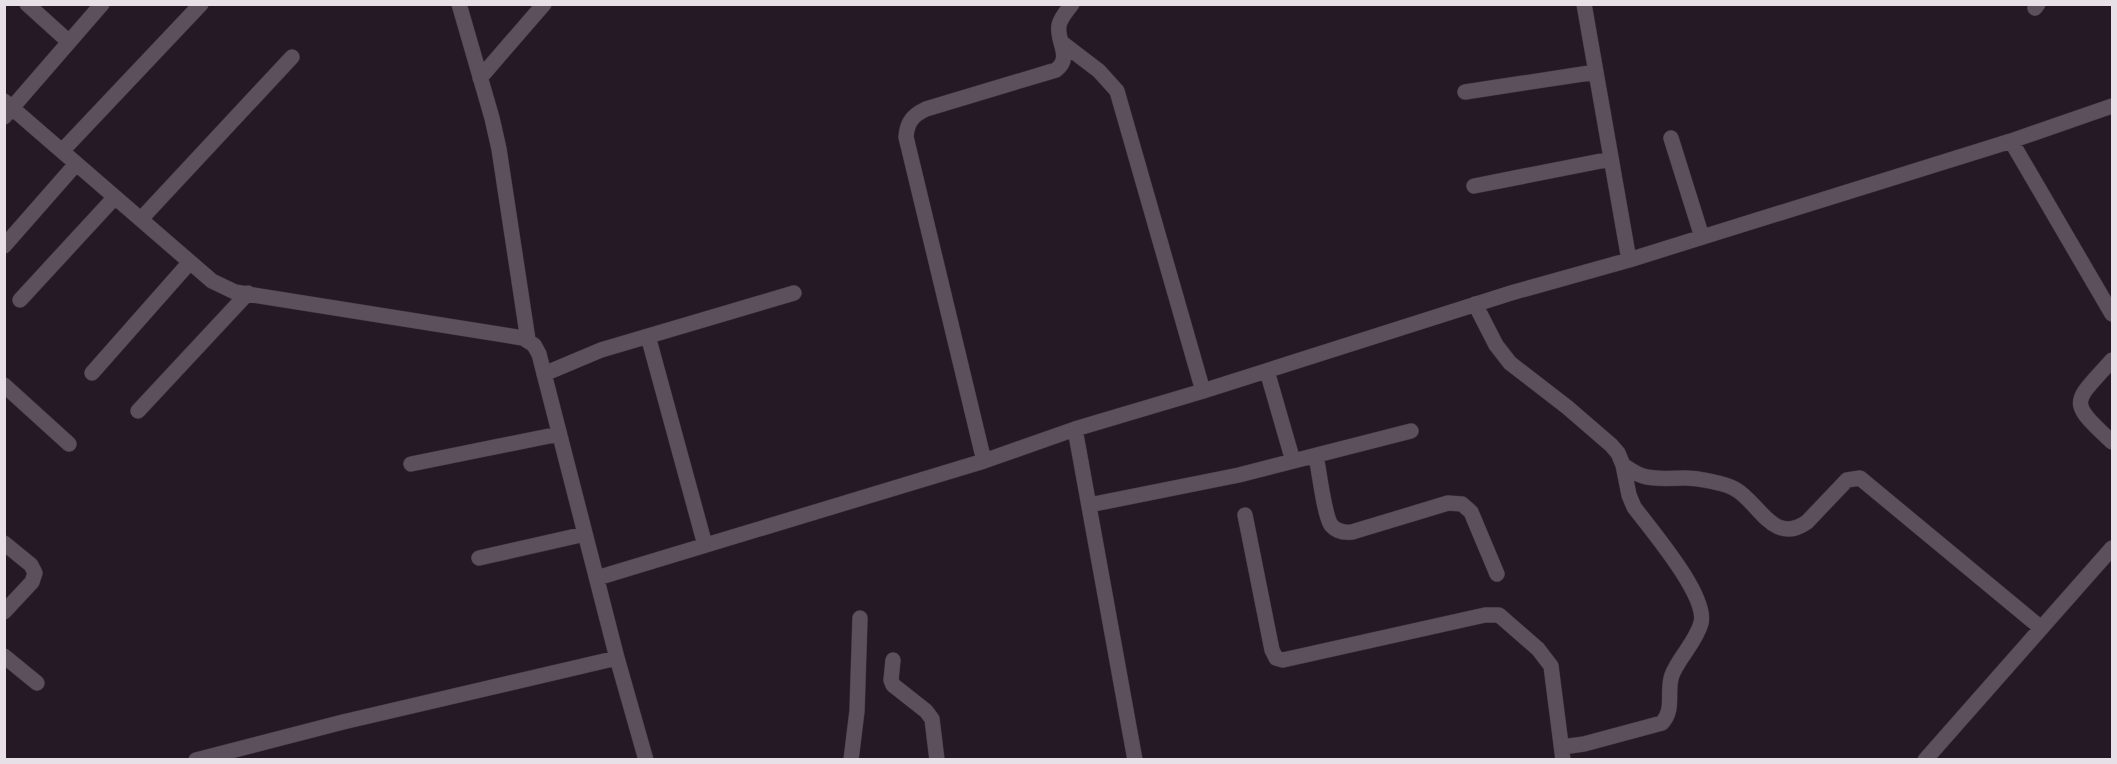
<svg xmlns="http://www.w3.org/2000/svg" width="2117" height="764" viewBox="0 0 2117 764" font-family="'Space Grotesk',sans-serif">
	<rect width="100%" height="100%" fill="#241924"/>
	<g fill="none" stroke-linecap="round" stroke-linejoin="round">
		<defs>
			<path id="minor" d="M27 4 69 42
				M459 4 492 118 499 149 528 340
				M1584 4 1629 260
				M2035 8 2038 4
				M1061 42 1099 71 1117 91 1203 391
				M480 78 544 4
				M1465 92 1596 72
				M4 101 190 262 212 281 235 292 523 338 534 345 539 354 617 658 646 760
				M4 117 102 4
				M1671 138 1702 237
				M2011 141 2112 314
				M62 151 201 4
				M1474 186 1611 159
				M141 219 292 57
				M4 246 76 164
				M20 300 115 197
				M1475 304 1496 345 1510 363 1567 407 1611 445 1618 453 1623 465 1629 495 1634 507C1651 530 1708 596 1701 623 1696 642 1679 657 1672 675 1666 692 1675 709 1662 723L1584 744 1562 747
				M648 336 705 545
				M2112 360C2073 404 2067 400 2112 442
				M1267 371 1293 461
				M92 373 190 262
				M544 374 601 350 794 293
				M4 385 69 444
				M138 411 248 293
				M1075 429 1135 760
				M1316 456C1319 470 1324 514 1331 525 1337 532 1344 533 1352 532L1448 503 1462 504 1471 512 1497 574
				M984 461 906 137C907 122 913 115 926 109L1056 70C1073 57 1056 42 1059 25 1061 17 1067 11 1072 4
				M411 464 559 434
				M1623 465C1629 469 1636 474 1643 476 1656 480 1672 478 1685 478 1697 478 1725 483 1735 489 1759 502 1773 546 1807 522L1847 480 1860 478 2041 628
				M1089 505 1239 475 1411 431
				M1245 515 1272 650 1276 658 1283 660 1485 615H1499L1538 649 1551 666 1563 760
				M4 543 31 565 35 573 32 582 4 612
				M479 558 585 534
				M597 578 984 461 1075 429 1203 391 1511 293 1629 260 2011 141 2112 106
				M4 656 37 683
				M893 660 891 680 893 685 926 711 932 719 937 760
				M196 760 343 722 617 658
				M851 760 857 711 860 618
				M1925 760 2112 548"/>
		</defs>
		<!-- minor casing -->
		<use href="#minor" stroke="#3d353d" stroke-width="16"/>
		<!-- minor -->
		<use href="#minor" stroke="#5c505c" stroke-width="15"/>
	</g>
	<!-- border -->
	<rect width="2117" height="764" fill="none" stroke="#e8e0e7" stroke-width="12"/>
</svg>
